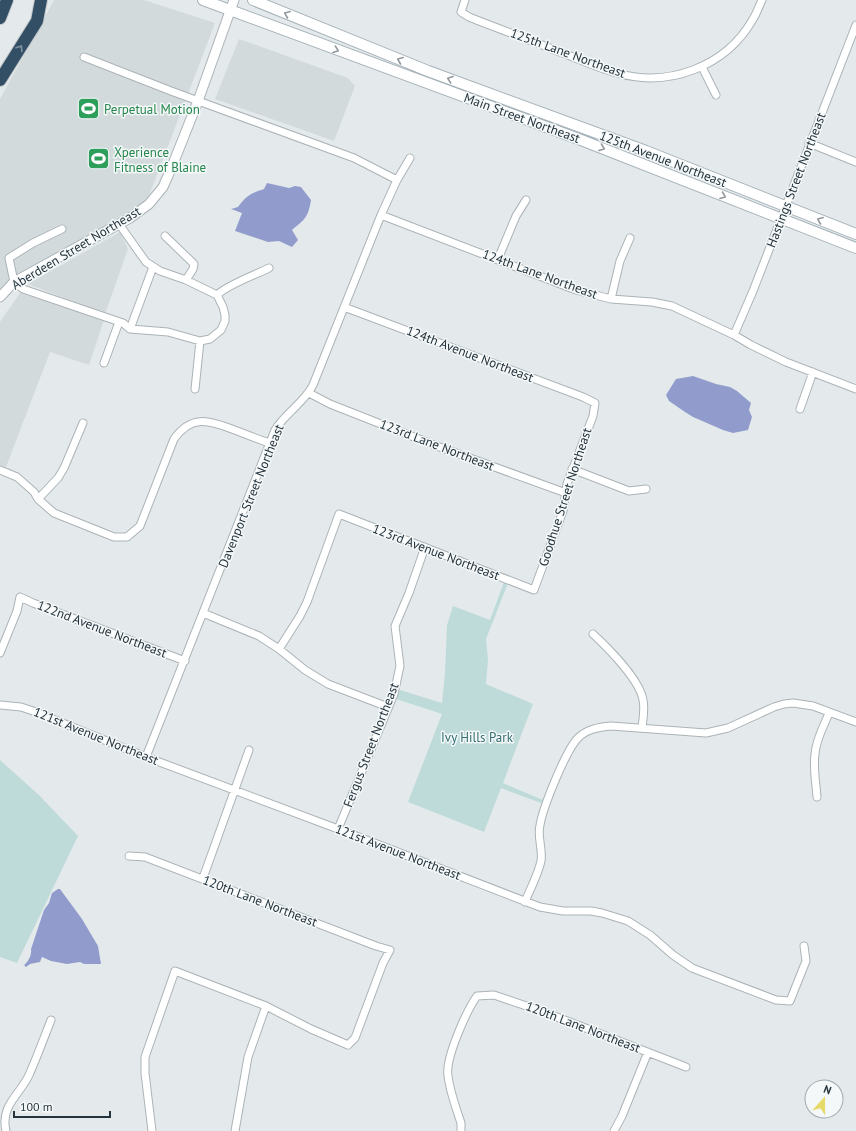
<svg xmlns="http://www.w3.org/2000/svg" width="856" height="1131" viewBox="0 0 856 1131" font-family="'PT Sans',sans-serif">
	<rect width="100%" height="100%" fill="#e4eaec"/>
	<!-- built -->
	<path fill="#d2dadc" d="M54 0H144L215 23 147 201 10 281 0 294V99Z
		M239 39 348 78 355 86 334 141 215 99Z
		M120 232 128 249 105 314 28 284Z
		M20 293 104 320 89 365 50 352 6 467 0 465V322Z"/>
	<!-- green -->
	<path fill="#bfdbd9" d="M504 582 508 583 486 639 488 660 486 684 533 704 503 783 543 800 541 803 501 788 484 832 408 802 442 714 396 699 400 690 442 703 445 672 447 625 453 606 490 620Z
		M0 760 40 796 78 836 17 963 0 957Z"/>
	<!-- water -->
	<path fill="#919ccc" d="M267 183 289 188 295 186 301 187 311 200C308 218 305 219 292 230L298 240 292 247 279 241 268 242 235 231 242 213 231 209 238 207C246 196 251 193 264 189Z
		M693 376 716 384 730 387 737 391 751 403 749 410 752 417 748 430 733 433 723 430 693 417 685 412 669 401 666 395 676 379Z
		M58 889H60L82 919 98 946 101 964H84L80 962 67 964 51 961 42 957 40 962 30 964 26 967 24 965C28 962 32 955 31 949L44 910 49 903 52 893Z"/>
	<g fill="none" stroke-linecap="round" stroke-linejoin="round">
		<defs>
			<path id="minor" d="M465 0 461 12 469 17C499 29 530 40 560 52 579 59 597 68 617 73 668 88 726 67 753 19 757 13 759 6 762 0
				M84 57 171 91 354 158 397 180
				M702 67 716 95
				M809 143 856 162
				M381 215 576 290 611 299 652 302 672 306 734 335 751 345 786 362 856 389
				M62 229 33 243 9 258 14 282 23 289 123 323 130 329 168 332 200 341 210 339 221 330 225 321V315L223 307 217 295 186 280 160 271 146 262 119 224
				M165 236 194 264 193 269 186 280
				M498 259 516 216 526 200
				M217 295C227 285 255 275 269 268
				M611 299 620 261 630 238
				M130 329 153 267
				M734 335 753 291 856 25
				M104 363 119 322
				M195 389 200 341
				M309 393 330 404 434 445 566 493
				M800 409 813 372
				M572 469 629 491 646 489
				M0 470 17 477 34 492 38 499 54 513 114 537H127L140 526 174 439C191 415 208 420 232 429 245 434 257 439 270 443
				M38 499 58 478 64 468 83 423
				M203 613 259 636 279 649 305 670 328 684 388 707
				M593 634C608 648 640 680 643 700 645 709 643 718 642 728
				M279 649 300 616 307 602 339 514 534 590 563 511 567 484 593 416 595 403 583 397 344 307
				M0 653 17 611 20 597 33 603 185 661
				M0 705 21 707 33 711 146 757 338 829 540 907 563 911H591L602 913 628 921 650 935 673 955 692 968 776 1000 790 1001 806 961 804 946
				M146 757 275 430C286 412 304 403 313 385L381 215 397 180 410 158
				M817 797C816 783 813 768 815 754 816 739 824 726 829 713
				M338 829 394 694 400 666 395 626 409 593 425 547
				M129 856 145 857 376 946 390 950 383 963 355 1038 348 1045
				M203 878 249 750
				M525 902C530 889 538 875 541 861 543 849 537 837 540 825 543 807 566 750 578 738 587 729 599 727 611 726L706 733 728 728 774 707 784 704 793 703 813 706 856 722
				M6 1131C0 1105 20 1095 29 1075 37 1057 44 1038 51 1020
				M152 1131 145 1073V1057L175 971 266 1006 311 1029 348 1045
				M235 1131 248 1057 266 1006
				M461 1131V1123C456 1108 450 1092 448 1076 445 1058 467 1010 477 996L494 995 544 1012 686 1067
				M614 1131 622 1116 648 1052"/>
			<path id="tertiary" d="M0 297 14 282 130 218 149 204 163 187 171 169 198 101 234 0"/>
			<path id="secondary" d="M203 0 576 138 856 248
				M253 0 428 71 646 151 856 234"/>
			<path id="motorway" d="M0 18 7 0
				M0 80 37 21 41 0"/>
		</defs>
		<!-- minor casing -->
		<use href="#minor" stroke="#abb3b7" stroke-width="9"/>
		<!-- tertiary casing -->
		<use href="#tertiary" stroke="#abb3b7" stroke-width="11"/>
		<!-- secondary casing -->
		<use href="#secondary" stroke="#a6b3ba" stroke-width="12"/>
		<!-- motorway casing -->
		<use href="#motorway" stroke="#c2c6c8" stroke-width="14"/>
		<!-- minor -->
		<use href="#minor" stroke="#fff" stroke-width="7"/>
		<!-- tertiary -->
		<use href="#tertiary" stroke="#fff" stroke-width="9"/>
		<!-- secondary -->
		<use href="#secondary" stroke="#fff" stroke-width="10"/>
		<!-- motorway -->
		<use href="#motorway" stroke="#334f66" stroke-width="12"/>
	</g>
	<!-- one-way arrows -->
	<defs><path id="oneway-chevron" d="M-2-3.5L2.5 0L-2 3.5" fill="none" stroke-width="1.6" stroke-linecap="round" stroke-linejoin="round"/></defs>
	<g stroke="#92999e">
		<use href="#oneway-chevron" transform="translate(287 14) rotate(-158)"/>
		<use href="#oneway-chevron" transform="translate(336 50) rotate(20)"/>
		<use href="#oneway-chevron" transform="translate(400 60) rotate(-158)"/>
		<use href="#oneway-chevron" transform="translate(450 79) rotate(-160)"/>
		<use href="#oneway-chevron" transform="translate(602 148) rotate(22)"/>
		<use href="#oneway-chevron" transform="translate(723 196) rotate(21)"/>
		<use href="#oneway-chevron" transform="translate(820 220) rotate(-158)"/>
	</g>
	<use stroke="#8093a1" href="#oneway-chevron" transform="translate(20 48) rotate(-58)"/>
	<!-- icons -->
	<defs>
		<symbol id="stadium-square" viewBox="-11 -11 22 22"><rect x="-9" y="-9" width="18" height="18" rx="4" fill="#2e9e5b" stroke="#f4f8f9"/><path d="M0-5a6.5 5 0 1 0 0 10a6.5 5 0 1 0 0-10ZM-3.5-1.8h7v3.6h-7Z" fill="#fff"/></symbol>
	</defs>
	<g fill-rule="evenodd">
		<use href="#stadium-square" x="76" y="96" width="25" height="25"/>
		<use href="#stadium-square" x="86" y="146" width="25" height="25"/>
	</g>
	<g text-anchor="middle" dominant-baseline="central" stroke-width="3" stroke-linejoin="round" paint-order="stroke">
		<!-- street labels -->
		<g font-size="13" fill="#25333c" stroke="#f4f8f9">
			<text transform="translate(568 53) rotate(20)">125th Lane Northeast</text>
			<text transform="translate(522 118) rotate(20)">Main Street Northeast</text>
			<text transform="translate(663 159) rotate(21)">125th Avenue Northeast</text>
			<text transform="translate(796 180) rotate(-69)">Hastings Street Northeast</text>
			<text transform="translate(76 248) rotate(-31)">Aberdeen Street Northeast</text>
			<text transform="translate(540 274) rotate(20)">124th Lane Northeast</text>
			<text transform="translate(470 354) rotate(21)">124th Avenue Northeast</text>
			<text transform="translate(437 445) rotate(21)">123rd Lane Northeast</text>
			<text transform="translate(251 496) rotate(-68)">Davenport Street Northeast</text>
			<text transform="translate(565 497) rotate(-72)">Goodhue Street Northeast</text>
			<text transform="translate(436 552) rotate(21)">123rd Avenue Northeast</text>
			<text transform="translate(102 629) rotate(21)">122nd Avenue Northeast</text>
			<text transform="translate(96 736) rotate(22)">121st Avenue Northeast</text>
			<text transform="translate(371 745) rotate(-69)">Fergus Street Northeast</text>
			<text transform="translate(398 852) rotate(21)">121st Avenue Northeast</text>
			<text transform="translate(260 901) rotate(21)">120th Lane Northeast</text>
			<text transform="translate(583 1027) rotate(21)">120th Lane Northeast</text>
		</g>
		<!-- leisure labels -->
		<g font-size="13" fill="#27864d" stroke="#f4f8f9" text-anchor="start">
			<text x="104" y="109">Perpetual Motion</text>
			<text x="114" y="152">Xperience<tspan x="114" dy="15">Fitness of Blaine</tspan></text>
		</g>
		<!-- park labels -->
		<g font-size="13" fill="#326d70" stroke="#f4f8f9">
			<text x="477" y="737">Ivy Hills Park</text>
		</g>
	</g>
	<!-- north arrow -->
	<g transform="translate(824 1099) rotate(21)"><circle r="19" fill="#f4f8f9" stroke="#a1a9ad"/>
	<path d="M0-3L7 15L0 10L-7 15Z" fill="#e6da68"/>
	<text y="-6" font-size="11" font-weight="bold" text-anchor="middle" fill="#25333c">N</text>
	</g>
	<!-- scale -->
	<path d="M14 1111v6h96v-6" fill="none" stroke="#25333c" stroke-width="2"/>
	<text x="20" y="1111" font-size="12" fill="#25333c" stroke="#f4f8f9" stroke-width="3" paint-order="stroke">100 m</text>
</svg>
